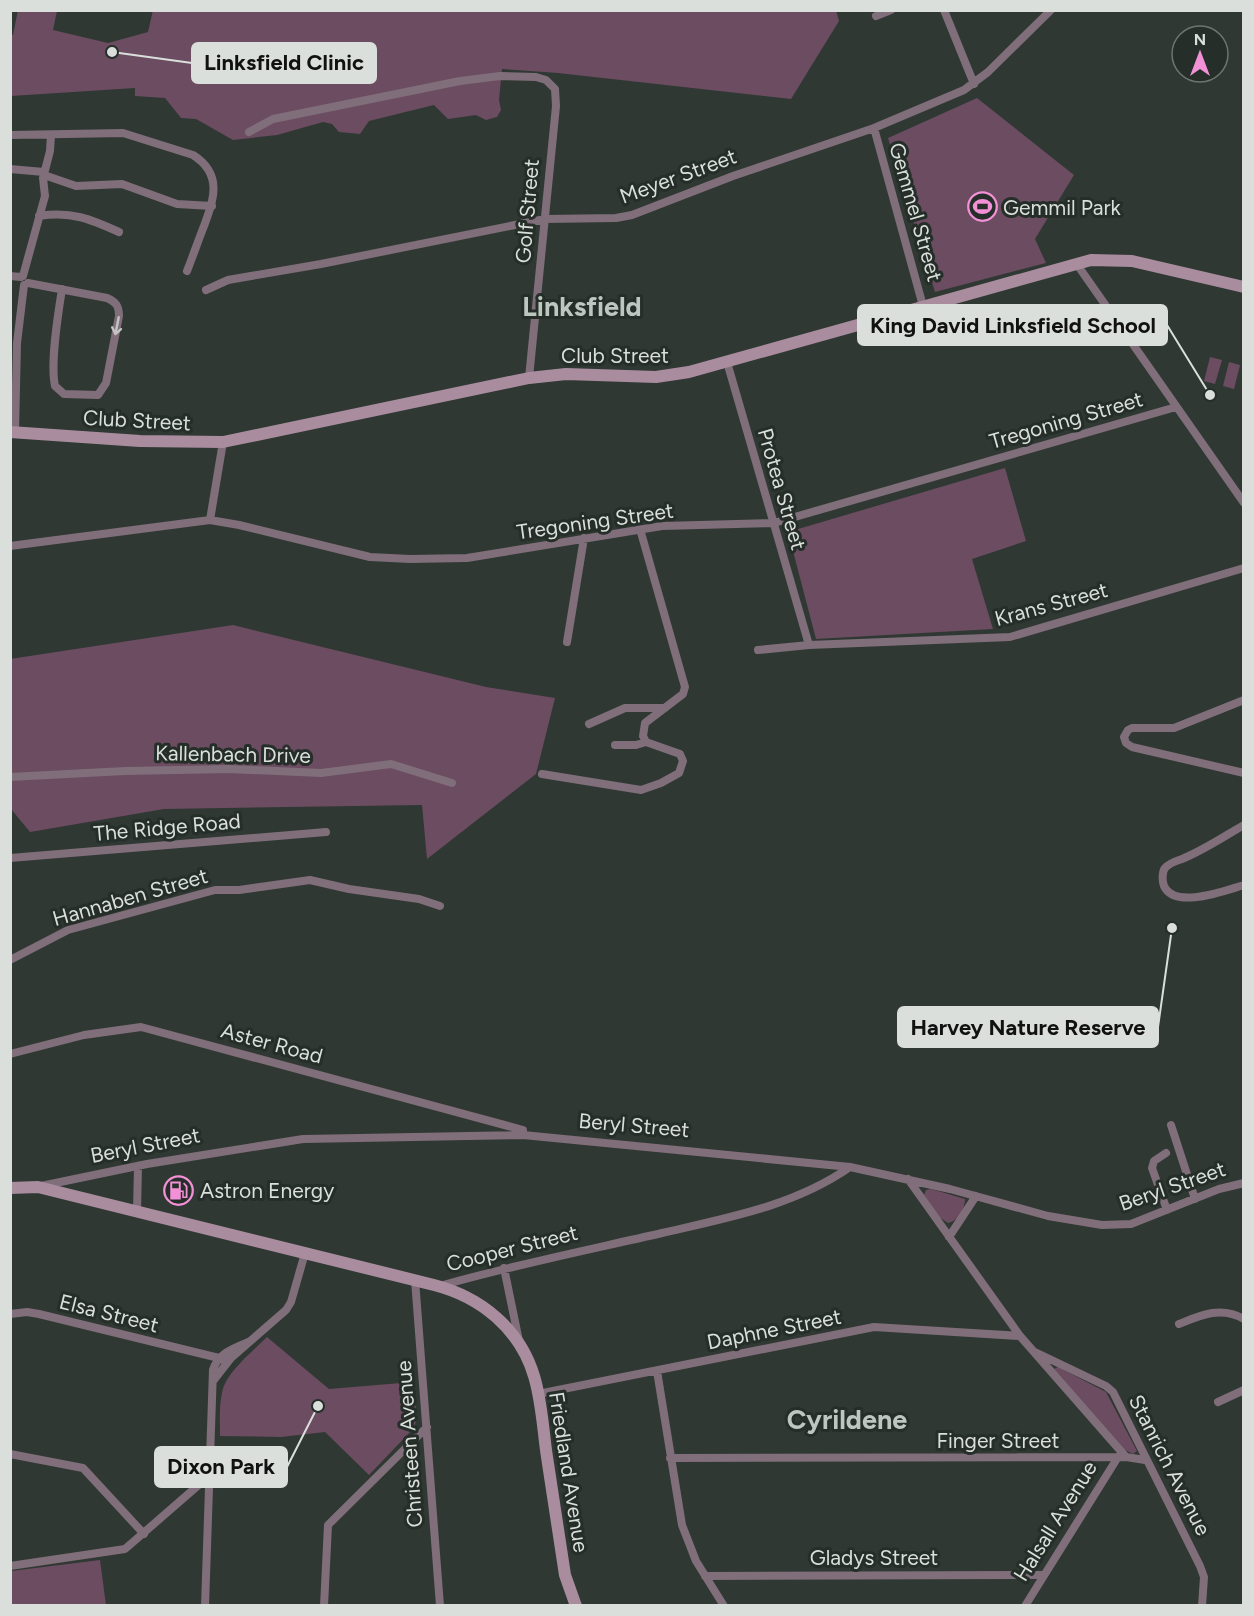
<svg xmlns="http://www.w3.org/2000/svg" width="1254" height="1616" viewBox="0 0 1254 1616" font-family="Figtree,sans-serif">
	<rect width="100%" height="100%" fill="#2f3832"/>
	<!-- green -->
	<path fill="#6b4c61" d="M18 10 57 11 53 30 108 43 148 32 153 10H836L839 21 791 99 558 73 502 69 499 100 501 110 497 117 486 120 476 115 448 119 434 105 369 121 360 134 339 132 332 124 323 122 277 135 233 140 196 119 181 118 165 98 135 96V88L11 96 10 34 13 35Z
		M977 98 1074 175 1035 239 1046 263 935 292 888 138Z
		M1210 357 1222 360 1215 384 1204 381Z
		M1229 362 1240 365 1234 389 1223 386Z
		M1005 468 1026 541 972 559 993 629 816 639 788 532Z
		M233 625 486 687 555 698 536 774 427 859 422 805 164 809 30 832 11 809 10 659Z
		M931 1189 965 1199C965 1209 958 1221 948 1223L939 1217 924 1195 926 1190Z
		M267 1337 329 1389 413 1382 417 1419 413 1429 369 1475 325 1432 281 1437 220 1436C220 1422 219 1406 222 1393 225 1373 253 1351 267 1337Z
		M1058 1367 1106 1392 1137 1451 1133 1454 1123 1449 1054 1369Z
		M100 1560 106 1605H11V1571Z"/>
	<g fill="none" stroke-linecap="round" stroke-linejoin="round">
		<!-- minor -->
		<path stroke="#806e7a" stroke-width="8" d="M944 10 974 84
			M876 16 891 10
			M874 128 923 306
			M249 132 273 119 460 81 500 76 536 77 546 80 555 89 556 106 529 378
			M10 135 123 133 193 155C223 174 214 199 204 226 198 241 193 256 187 271
			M10 169 44 172
			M44 175 76 186 122 184 177 204 212 206
			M39 216C72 211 90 219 119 232
			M1076 263 1244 503
			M10 276 21 277
			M23 276 45 196 43 178 50 151 51 135
			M28 283 107 298C116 302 119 306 119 316L106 383 98 395 64 394 55 386C50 363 58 314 62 289
			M206 290 228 280 321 264 545 219 616 218 632 215 733 176 874 128 964 90 988 72 1051 10
			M727 362 809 645 1010 637 1244 568
			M15 432 17 343 24 285
			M210 520 223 442
			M10 546 210 520 239 525 370 557 410 559 467 558 662 526 774 523 1176 407
			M567 642 584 538
			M758 650 809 645
			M1244 700 1174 728H1132L1128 730 1124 737 1126 743 1132 747 1244 773
			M589 724 625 708H665
			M615 745H636L646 742
			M542 774 641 790 661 783 679 773 683 761 680 754 646 742 643 736 645 723 683 694 685 687 640 529
			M10 777 125 771 229 769 321 773 391 764 452 783
			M1244 825C1223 837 1204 850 1182 859 1176 861 1169 863 1165 868 1162 872 1162 881 1164 886 1175 910 1226 890 1244 885
			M10 858 326 832
			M10 960 68 930 215 890H239L310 880 349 889 419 899 440 906
			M10 1054 84 1035 141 1027 523 1130V1135
			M1171 1125 1195 1199
			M1166 1153 1154 1161 1152 1168 1167 1210
			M908 1179 1020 1336 1126 1457
			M41 1186 147 1164 303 1139 523 1135 850 1167 950 1189 1048 1216 1102 1225 1131 1224 1219 1189 1244 1183
			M137 1211 138 1166
			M949 1237 976 1196
			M504 1268 519 1341
			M415 1280 440 1606
			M440 1286C513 1265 588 1250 662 1233 727 1218 794 1206 850 1167
			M10 1314 27 1312 39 1314 219 1358 227 1362
			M1179 1324C1201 1315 1221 1306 1244 1319
			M1037 1353 1106 1386 1113 1392 1200 1566 1204 1577 1202 1606
			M657 1371 682 1525 696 1561 724 1606
			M213 1381 231 1358 286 1310 291 1302 305 1253
			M538 1394 874 1327 1020 1336
			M1218 1402 1244 1390
			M10 1454 83 1468 144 1534
			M670 1458 1126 1457 1145 1460
			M10 1566 125 1549 209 1476
			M705 1576 1042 1575
			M205 1606 213 1370C218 1353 233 1349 248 1342
			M324 1606 328 1525 427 1427
			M1025 1606 1118 1457"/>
		<!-- secondary -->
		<path stroke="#a98d9f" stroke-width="12" d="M10 432 140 441 223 442 529 378 566 374 656 377 689 372 1091 260 1132 261 1244 287
			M10 1188 38 1187 434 1285C481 1297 520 1329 534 1376 542 1402 543 1431 547 1457 553 1497 559 1536 565 1575L576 1606"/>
	</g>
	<!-- one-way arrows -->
	<defs><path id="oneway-shaft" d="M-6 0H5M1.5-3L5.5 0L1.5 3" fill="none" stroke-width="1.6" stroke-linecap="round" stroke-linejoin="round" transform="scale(1.5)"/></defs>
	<use stroke="#c4c3c3" href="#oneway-shaft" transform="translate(117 326) rotate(101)"/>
	<!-- icons -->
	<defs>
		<symbol id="stadium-ring" viewBox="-11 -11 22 22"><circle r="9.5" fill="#252e28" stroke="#f391d6" stroke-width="1.5"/><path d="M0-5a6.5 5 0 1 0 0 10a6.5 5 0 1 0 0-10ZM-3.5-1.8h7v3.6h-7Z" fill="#f391d6"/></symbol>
		<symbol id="fuel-ring" viewBox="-11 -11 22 22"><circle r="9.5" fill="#252e28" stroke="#f391d6" stroke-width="1.5"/><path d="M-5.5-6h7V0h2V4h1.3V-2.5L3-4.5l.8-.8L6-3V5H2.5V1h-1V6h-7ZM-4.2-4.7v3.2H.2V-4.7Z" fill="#f391d6"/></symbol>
	</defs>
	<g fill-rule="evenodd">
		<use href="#stadium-ring" x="966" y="190" width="33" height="33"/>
		<use href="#fuel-ring" x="162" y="1174" width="33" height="33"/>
	</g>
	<g text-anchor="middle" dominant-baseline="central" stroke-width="6" stroke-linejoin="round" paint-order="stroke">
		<!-- street labels -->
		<g font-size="21" fill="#dadfdb" stroke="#252e28">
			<text transform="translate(678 176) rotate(-20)">Meyer Street</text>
			<text transform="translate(527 211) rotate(-85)">Golf Street</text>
			<text transform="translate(916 212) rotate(74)">Gemmel Street</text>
			<text x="615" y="355">Club Street</text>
			<text transform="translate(137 420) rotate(3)">Club Street</text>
			<text transform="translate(1066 420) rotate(-16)">Tregoning Street</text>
			<text transform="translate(782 489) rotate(74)">Protea Street</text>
			<text transform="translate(595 521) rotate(-8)">Tregoning Street</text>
			<text transform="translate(1051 604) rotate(-15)">Krans Street</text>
			<text transform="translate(233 754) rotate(1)">Kallenbach Drive</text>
			<text transform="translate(167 827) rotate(-5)">The Ridge Road</text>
			<text transform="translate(130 897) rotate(-16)">Hannaben Street</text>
			<text transform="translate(272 1043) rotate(15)">Aster Road</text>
			<text transform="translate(634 1125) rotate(5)">Beryl Street</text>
			<text transform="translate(145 1145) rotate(-11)">Beryl Street</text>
			<text transform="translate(1172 1186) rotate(-19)">Beryl Street</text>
			<text transform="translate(512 1248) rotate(-14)">Cooper Street</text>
			<text transform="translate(109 1313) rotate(14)">Elsa Street</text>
			<text transform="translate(774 1329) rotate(-11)">Daphne Street</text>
			<text x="998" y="1440">Finger Street</text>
			<text transform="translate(409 1444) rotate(-94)">Christeen Avenue</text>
			<text transform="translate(1170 1465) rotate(63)">Stanrich Avenue</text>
			<text transform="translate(569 1472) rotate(81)">Friedland Avenue</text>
			<text transform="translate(1055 1521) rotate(-58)">Halsall Avenue</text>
			<text x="874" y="1557">Gladys Street</text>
		</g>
		<!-- poi labels -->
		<g font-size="21" fill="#dadfdb" stroke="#252e28" text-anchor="start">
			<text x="1003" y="207">Gemmil Park</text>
			<text x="200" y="1190">Astron Energy</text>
		</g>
		<!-- district labels -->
		<g font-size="27" font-weight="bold" fill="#bcc7bf" stroke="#252e28">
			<text x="582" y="306">Linksfield</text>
			<text x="847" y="1419">Cyrildene</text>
		</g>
	</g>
	<!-- callouts -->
	<path fill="none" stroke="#dadfdb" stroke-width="2" d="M112 52L192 63M1210 395L1167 325M1172 928L1158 1027M318 1406L287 1467"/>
	<g fill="#dadfdb" stroke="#252e28" stroke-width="2">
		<circle cx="112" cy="52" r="6"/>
		<circle cx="1210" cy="395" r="6"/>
		<circle cx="1172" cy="928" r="6"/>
		<circle cx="318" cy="1406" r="6"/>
	</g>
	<g fill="#dadfdb" stroke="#dadfdb" stroke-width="2">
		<rect x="192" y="43" width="184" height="40" rx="6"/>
		<rect x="858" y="305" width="309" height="40" rx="6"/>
		<rect x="898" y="1007" width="260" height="40" rx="6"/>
		<rect x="155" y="1447" width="132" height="40" rx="6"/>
	</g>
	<g font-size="22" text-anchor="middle" font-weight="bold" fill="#111">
		<text x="284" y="70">Linksfield Clinic</text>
		<text x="1013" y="333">King David Linksfield School</text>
		<text x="1028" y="1035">Harvey Nature Reserve</text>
		<text x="221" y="1474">Dixon Park</text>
	</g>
	<!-- border -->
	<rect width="1254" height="1616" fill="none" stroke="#dadfdb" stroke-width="24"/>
	<!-- north arrow -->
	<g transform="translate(1200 54)"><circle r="28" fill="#252e28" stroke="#6d7570" stroke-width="1.5"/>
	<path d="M0-4.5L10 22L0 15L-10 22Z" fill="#f391d6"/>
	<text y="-9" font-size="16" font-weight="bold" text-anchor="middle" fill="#dadfdb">N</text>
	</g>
</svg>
